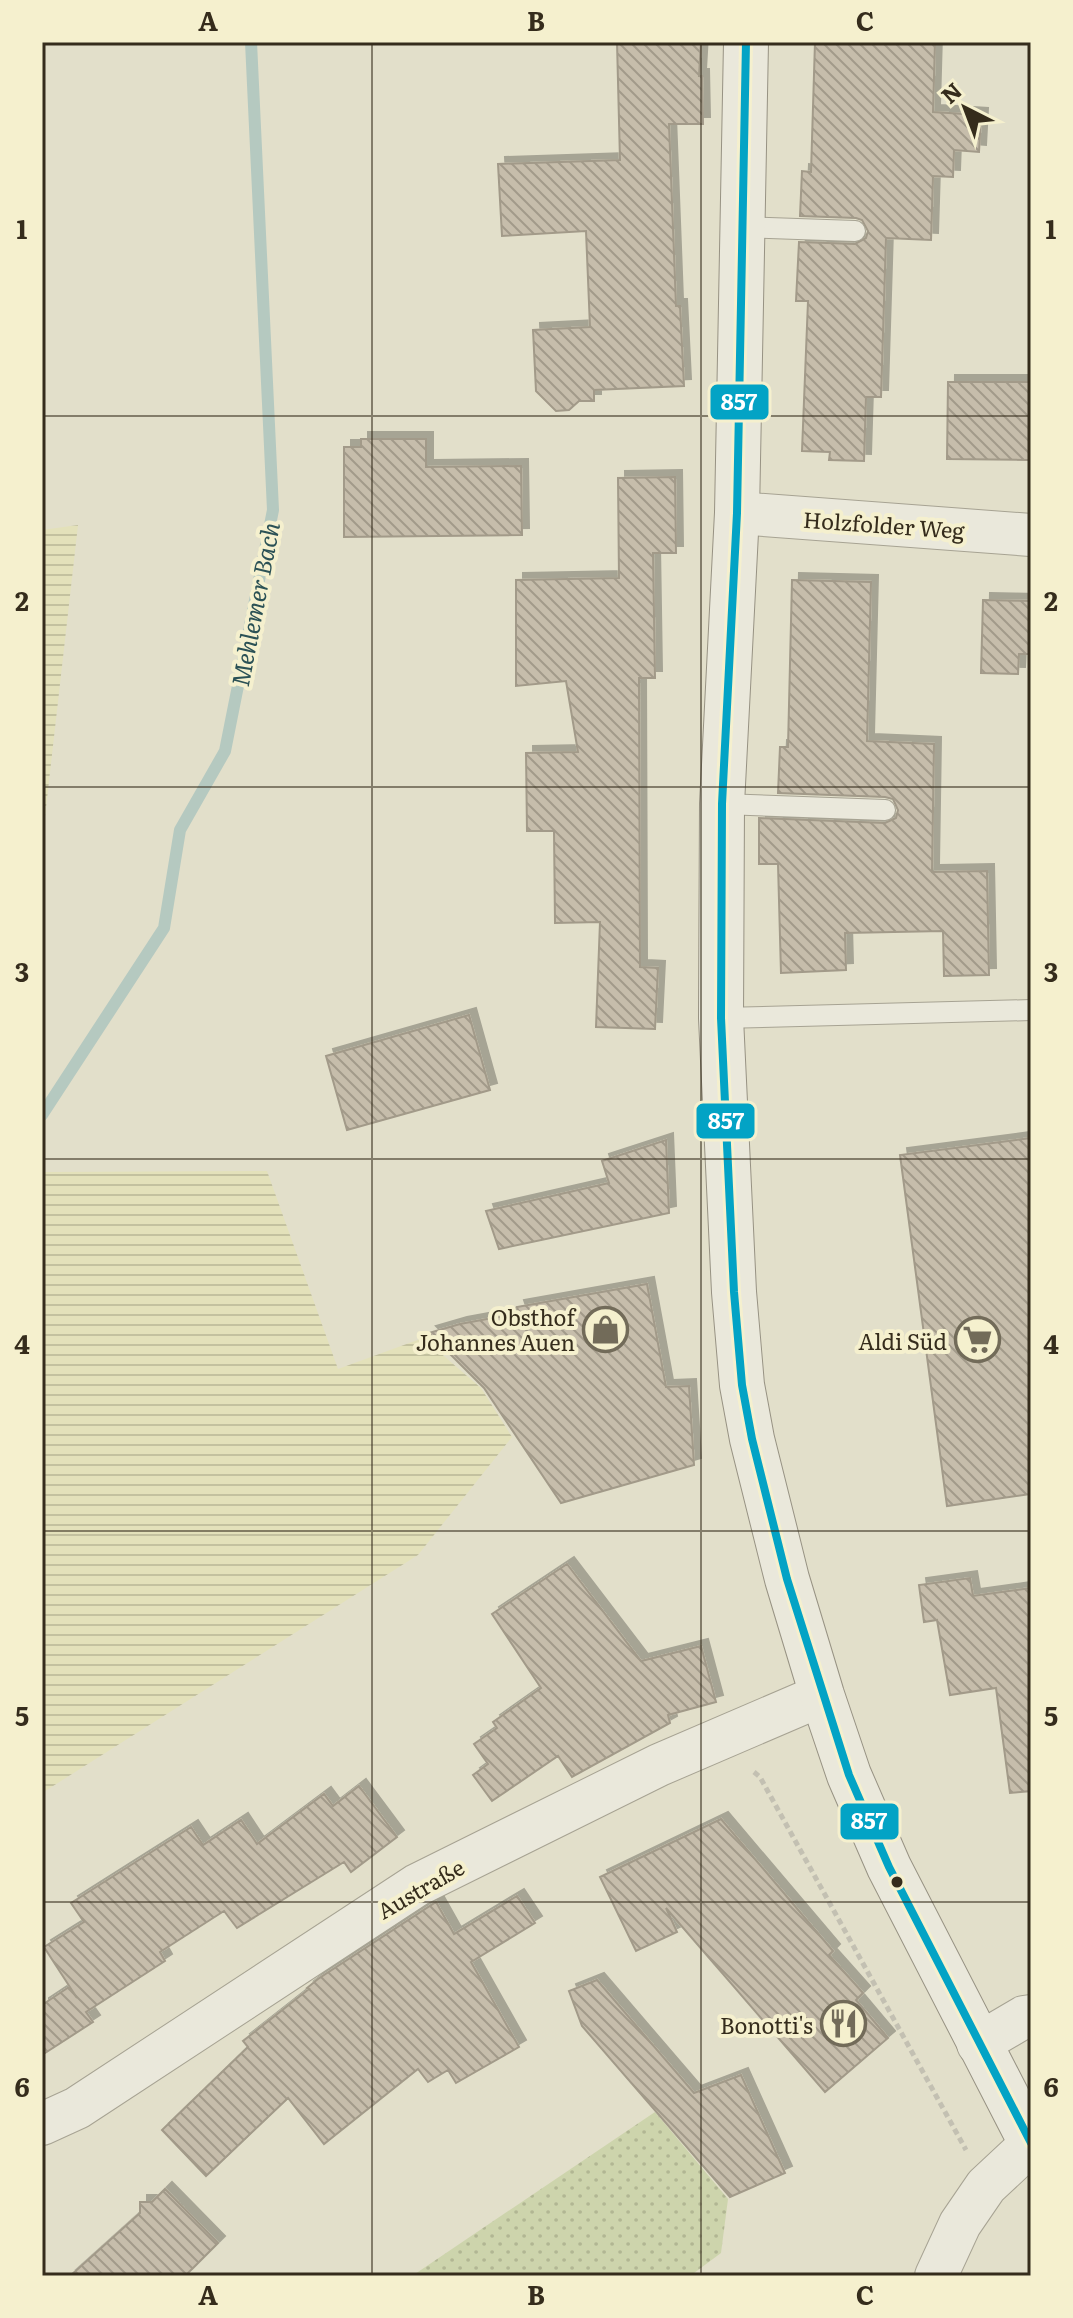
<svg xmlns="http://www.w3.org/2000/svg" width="1073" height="2318" viewBox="0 0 1073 2318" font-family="Literata,serif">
	<defs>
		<pattern id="farmland-rules" width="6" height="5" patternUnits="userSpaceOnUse" patternTransform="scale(2)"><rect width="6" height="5" fill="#e3e1ba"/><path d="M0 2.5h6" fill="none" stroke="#c3c19f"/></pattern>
		<pattern id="grass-dots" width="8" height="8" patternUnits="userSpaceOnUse" patternTransform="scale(2)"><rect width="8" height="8" fill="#cdd4ac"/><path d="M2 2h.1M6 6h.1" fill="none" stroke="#b1b693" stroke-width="1.8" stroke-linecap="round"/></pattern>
		<pattern id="building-back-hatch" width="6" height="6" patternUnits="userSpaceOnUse" patternTransform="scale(2)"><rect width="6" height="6" fill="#c6bdab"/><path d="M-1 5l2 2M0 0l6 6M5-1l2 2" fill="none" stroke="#a29a8a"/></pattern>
		<filter id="shadow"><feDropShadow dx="7" dy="-7" stdDeviation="0" flood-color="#0004"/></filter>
	</defs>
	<rect width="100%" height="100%" fill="#e2dfca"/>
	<!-- farmland -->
	<path fill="url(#farmland-rules)" d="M78 525 42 843V530Z
		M267 1171 338 1369 423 1338 481 1388 512 1437 418 1555 42 1793V1172Z"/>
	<!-- grass -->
	<path fill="url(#grass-dots)" d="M655 2112 728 2199 721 2253 690 2276H412Z"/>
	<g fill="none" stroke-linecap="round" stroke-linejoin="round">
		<!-- stream -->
		<path stroke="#b5c9c0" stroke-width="12" d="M42 1115 164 928 180 830 225 751 273 510 251 42"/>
	</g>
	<!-- building -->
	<path fill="url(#building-back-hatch)" stroke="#a29a89" stroke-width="2" filter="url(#shadow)" d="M617 42H701L699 76H702L703 124H669L676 306H680L684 386 594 390V401H579L569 410 556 411 536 391 533 330 590 327 586 231 502 236 498 164 620 160Z
		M815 42H935L933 112 981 115 979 152 954 150 953 177 933 176 931 240 886 238 881 397H866L864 461 829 460 830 452 802 451 808 301H796L799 242 855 244 866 238 868 231 862 220 856 218 800 216 802 171 811 172Z
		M948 382H1031L1029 460 947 459Z
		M361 439H426V467L521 466 522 535 344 537V447H361Z
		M675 477 676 553H653L655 678H639L640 967 658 968 655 1029 596 1027 600 922 555 923 554 831H527L526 753 578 752 566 681 516 686V580L619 578 618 478Z
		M792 580 871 582 867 741 934 744 932 872 987 871 989 975 944 976 943 931 845 933 846 970 781 973 778 864H759V818L885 823 896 818 898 810 893 799 885 797 778 793 780 747H788Z
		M983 600 1031 601V654H1019L1018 674 981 673Z
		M469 1015 490 1090 347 1130 326 1056Z
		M1031 1138V1494L947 1506 900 1155Z
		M666 1140 669 1213 499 1249 486 1211 609 1183 602 1161Z
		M647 1284 666 1387 689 1386 694 1465 561 1503 484 1388 429 1333 460 1324 519 1313 517 1307Z
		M567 1564 641 1661 701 1646 716 1702 668 1715 670 1723 572 1777 558 1756 492 1801 473 1775 488 1764 474 1744 497 1728 493 1722 541 1688 492 1614Z
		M970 1578 973 1596 1031 1588V1791L1010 1793 996 1688 950 1695 937 1620 924 1622 919 1585Z
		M359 1786 397 1837 351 1872 344 1862 237 1928 224 1911 160 1952 165 1961 86 2012 93 2022 42 2055V2005L69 1987 77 1998 44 1947 84 1922 71 1903 191 1827 203 1845 241 1820 257 1844 324 1794 333 1806Z
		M721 1819 833 1951 829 1955 863 1993 856 2000 888 2038 825 2092 666 1908 677 1932 636 1951 600 1877Z
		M517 1896 535 1923 471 1962 519 2047 456 2083 448 2070 428 2082 418 2069 324 2144 288 2098 206 2176 162 2130 248 2047 243 2041 309 1989 307 1988 318 1979 436 1902 454 1934Z
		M597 1980 694 2093 741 2075 785 2173 730 2197 582 2026 569 1991Z
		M165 2189 218 2243 185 2276H70L140 2213V2202H152Z"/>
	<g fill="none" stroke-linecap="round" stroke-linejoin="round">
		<defs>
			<path id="lane" d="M742 227 855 231
				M722 804 885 810
				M721 1018 1031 1010"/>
			<path id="street" d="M737 513 1031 535
				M978 2044 1024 2017 1031 2016
				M42 2124 77 2108 417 1885 659 1765 822 1695
				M936 2276 960 2224 986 2186 1031 2144"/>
			<path id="secondary" d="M746 42 737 513 722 804 721 1018 734 1292 742 1385 752 1439 787 1579 822 1695 849 1775 889 1867 1031 2143"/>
		</defs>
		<!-- lane casing -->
		<use href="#lane" stroke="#a7a393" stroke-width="22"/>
		<!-- street casing -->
		<use href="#street" stroke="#a7a393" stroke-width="44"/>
		<!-- secondary casing -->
		<use href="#secondary" stroke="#979283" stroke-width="46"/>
		<!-- path -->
		<path stroke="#c3c0b2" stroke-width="5" stroke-dasharray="6 4" stroke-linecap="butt" d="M754 1772 760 1777 966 2150"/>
		<!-- lane -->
		<use href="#lane" stroke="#eae8db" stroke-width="20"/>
		<!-- street -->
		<use href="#street" stroke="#eae8db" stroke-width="42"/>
		<!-- secondary -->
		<use href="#secondary" stroke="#eae8db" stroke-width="44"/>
		<defs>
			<path id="bus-1" d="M746 42 737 513 722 804 721 1018 734 1292 742 1385 752 1439 787 1579 849 1775 889 1867 1031 2143"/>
		</defs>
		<!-- bus-1 casing -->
		<use href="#bus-1" stroke="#f5f0ce" stroke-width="14"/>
		<!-- bus-1 -->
		<use href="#bus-1" stroke="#03a3c5" stroke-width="8"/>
	</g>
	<!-- grid -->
	<path fill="none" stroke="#352c1c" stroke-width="2" stroke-opacity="0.55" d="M372 42V2276M701 42V2276M42 416H1031M42 787H1031M42 1159H1031M42 1531H1031M42 1902H1031"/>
	<!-- icons -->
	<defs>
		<symbol id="shop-ring" viewBox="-11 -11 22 22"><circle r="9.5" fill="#f5f0ce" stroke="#726b59" stroke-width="1.5"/><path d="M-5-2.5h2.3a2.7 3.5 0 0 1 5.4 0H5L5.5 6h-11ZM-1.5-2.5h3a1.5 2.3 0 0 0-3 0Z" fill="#726b59"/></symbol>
		<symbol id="supermarket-ring" viewBox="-11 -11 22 22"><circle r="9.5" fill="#f5f0ce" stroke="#726b59" stroke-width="1.5"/><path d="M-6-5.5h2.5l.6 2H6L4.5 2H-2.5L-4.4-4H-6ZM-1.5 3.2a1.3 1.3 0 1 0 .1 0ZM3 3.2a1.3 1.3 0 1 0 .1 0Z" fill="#726b59"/></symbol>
		<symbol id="restaurant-ring" viewBox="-11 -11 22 22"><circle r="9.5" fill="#f5f0ce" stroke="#726b59" stroke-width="1.5"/><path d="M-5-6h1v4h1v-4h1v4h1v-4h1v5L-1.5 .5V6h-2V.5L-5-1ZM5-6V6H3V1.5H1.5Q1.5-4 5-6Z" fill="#726b59"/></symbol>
	</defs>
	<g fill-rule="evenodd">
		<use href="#shop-ring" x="580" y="1304" width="51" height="51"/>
		<use href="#supermarket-ring" x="952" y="1314" width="51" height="51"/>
		<use href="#restaurant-ring" x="818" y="1998" width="51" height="51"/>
	</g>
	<!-- markers -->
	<circle fill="#352c1c" stroke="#f5f0ce" stroke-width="3" cx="897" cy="1882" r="7"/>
	<g text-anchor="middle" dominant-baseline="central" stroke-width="8" stroke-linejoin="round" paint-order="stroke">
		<!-- street labels -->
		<g font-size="22" fill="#352c1c" stroke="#f5f0ce">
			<text transform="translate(884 524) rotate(4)">Holzfolder Weg</text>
			<text transform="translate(420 1888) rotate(-30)">Austraße</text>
		</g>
		<!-- poi labels -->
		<g font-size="22" fill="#352c1c" stroke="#f5f0ce" text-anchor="end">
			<text x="575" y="1316">Obsthof<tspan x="575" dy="25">Johannes Auen</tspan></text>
			<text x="947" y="1340">Aldi Süd</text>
			<text x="813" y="2024">Bonotti's</text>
		</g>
		<!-- water labels -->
		<g font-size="24" font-style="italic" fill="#2b5155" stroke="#f5f0ce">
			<text transform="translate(254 604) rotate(-79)">Mehlemer Bach</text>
		</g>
	</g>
	<g stroke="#f5f0ce" stroke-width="3">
		<rect x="709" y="383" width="61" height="38" rx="8" fill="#03a3c5"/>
		<rect x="695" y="1102" width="61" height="38" rx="8" fill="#03a3c5"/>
		<rect x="839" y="1802" width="61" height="39" rx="8" fill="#03a3c5"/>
	</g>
	<g font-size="22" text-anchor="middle" font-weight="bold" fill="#fff">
		<text x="739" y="410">857</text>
		<text x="726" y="1129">857</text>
		<text x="869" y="1829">857</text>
	</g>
	<!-- border -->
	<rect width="1073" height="2318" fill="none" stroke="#f5f0ce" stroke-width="88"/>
	<!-- north arrow -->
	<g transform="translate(965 108) rotate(318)" stroke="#f5f0ce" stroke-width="6" paint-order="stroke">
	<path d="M0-6L14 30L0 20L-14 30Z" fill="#352c1c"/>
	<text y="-12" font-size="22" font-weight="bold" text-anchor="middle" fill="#352c1c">N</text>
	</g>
	<rect x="44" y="44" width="985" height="2230" fill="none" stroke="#352c1c" stroke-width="3"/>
	<g font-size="26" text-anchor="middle" font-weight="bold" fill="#352c1c">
		<text x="208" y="31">A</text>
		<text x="536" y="31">B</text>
		<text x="865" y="31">C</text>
		<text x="22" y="239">1</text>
		<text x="1051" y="239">1</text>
		<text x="22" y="611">2</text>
		<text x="1051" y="611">2</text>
		<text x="22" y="982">3</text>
		<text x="1051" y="982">3</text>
		<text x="22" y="1354">4</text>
		<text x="1051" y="1354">4</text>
		<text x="22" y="1726">5</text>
		<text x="1051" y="1726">5</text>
		<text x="22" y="2097">6</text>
		<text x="1051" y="2097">6</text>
		<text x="208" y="2305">A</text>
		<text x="536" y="2305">B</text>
		<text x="865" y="2305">C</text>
	</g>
</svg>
